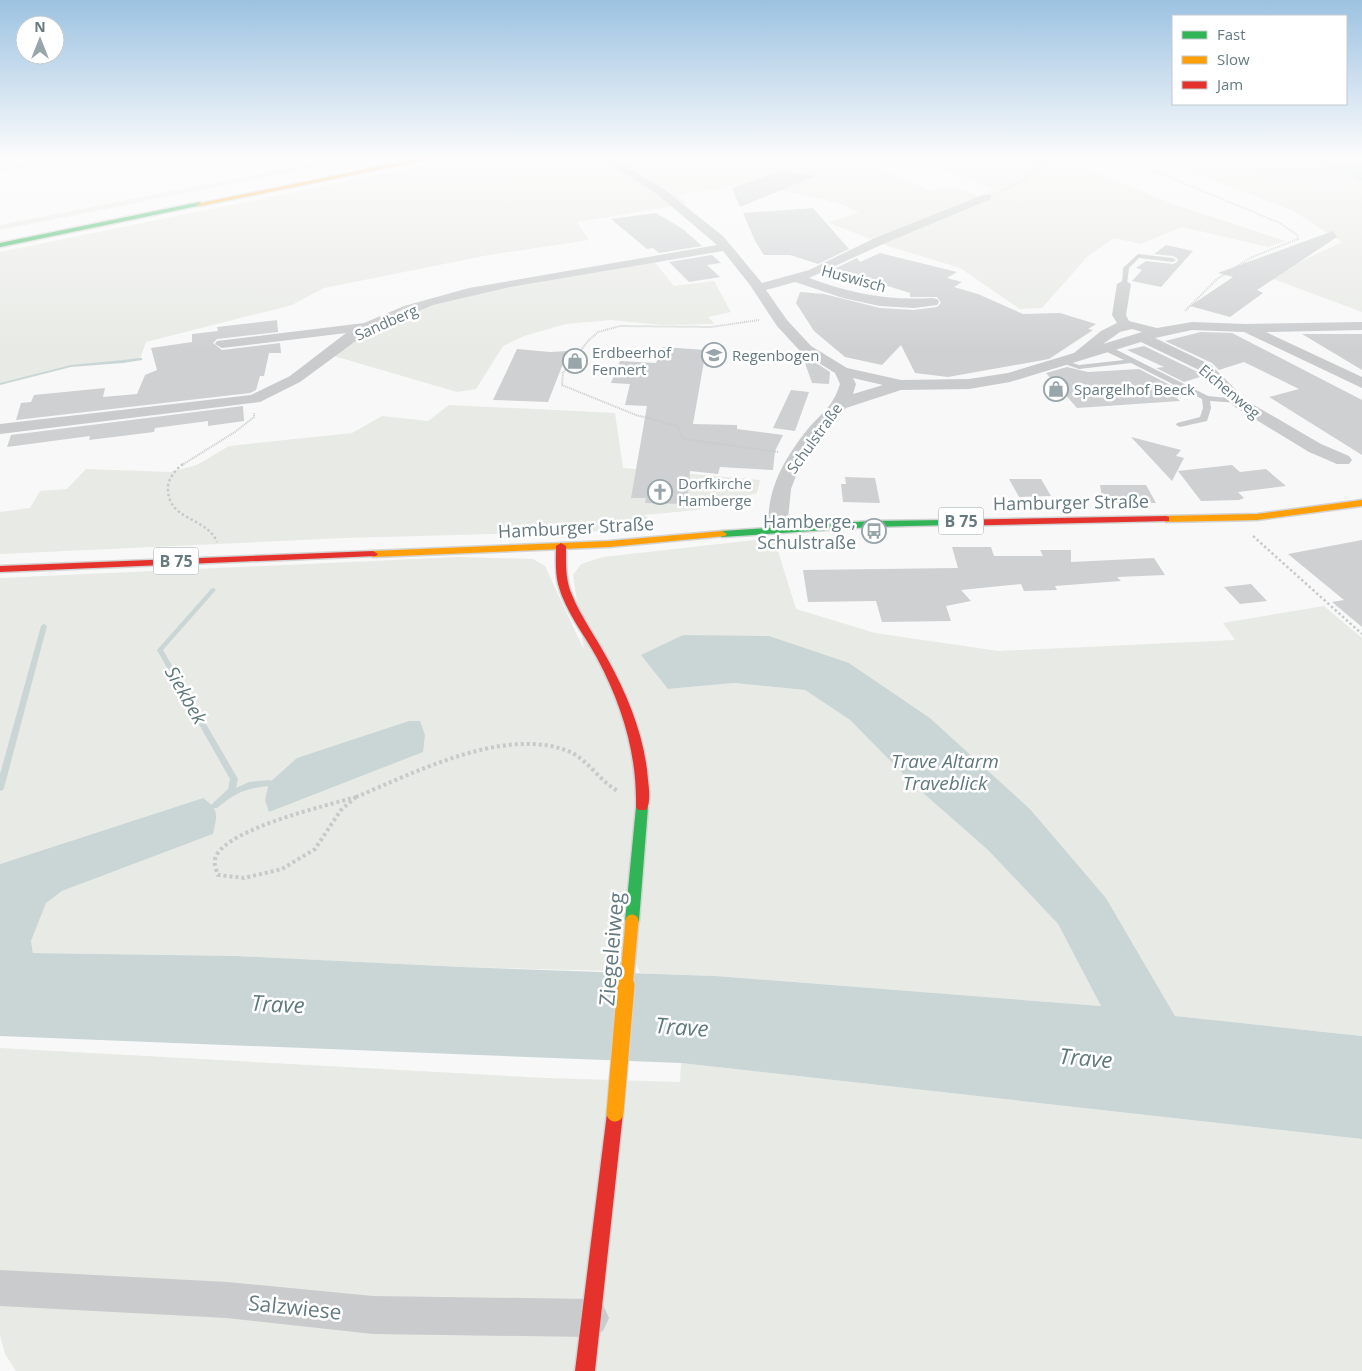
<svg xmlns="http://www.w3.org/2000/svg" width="1362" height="1371" viewBox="0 0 1362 1371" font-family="'Open Sans',sans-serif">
	<rect width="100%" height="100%" fill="#f8f8f8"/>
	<!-- built -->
	<path fill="#e7e9e8" d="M1220 158H1362V185L1358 183 1320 186 1249 173Z"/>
	<!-- green -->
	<path fill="#e8eae5" d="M340 158H361L0 230V225Z
		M461 158H900L868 164 929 190 952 187 979 196 994 189 915 158H1060L1173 204 1286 241 1268 247 1182 227 1141 244 1114 238 1087 257 1042 308 1020 309 960 268 888 246 827 222 859 213 844 205 818 198 746 184 677 195 687 204 577 222 589 240 489 255 324 288 292 305 146 342 140 359C117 364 95 362 71 366 47 371 24 379 0 384V252Z
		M1157 158H1220L1249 173 1320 186 1358 183 1362 185V312L1268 277 1342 242 1293 211Z
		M654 261 674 286 714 281 731 312 708 317 715 324 662 325 611 320 566 324 524 336 503 346 476 389 457 392 334 356C355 341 377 325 402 315 481 284 570 275 654 261Z
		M449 405 615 413 623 468 760 480 757 493 697 510 644 515 657 524 607 531 345 538 0 554V512L30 508 40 491 67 489 86 469 170 472 197 465 229 446 352 433 382 416 428 421Z
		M774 538 796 609 875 633 998 651 1235 640 1223 623 1324 606 1362 638V1036L1175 1016 1106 898 1030 809 930 718 849 663 668 689 734 683 805 690 850 720 915 786 988 850 1058 924 1101 1006 716 976 640 973 618 921 611 971 462 967 238 956 33 953 31 941 46 902 62 891 213 834 203 798 0 864V578L459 557 533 559 545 566 584 650 573 575 581 564 603 557Z
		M0 1048 546 1078 680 1082 681 1063 1362 1139V1371H16L5 1354 0 1335Z"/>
	<!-- water -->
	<path fill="#cad6d6" d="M1310 158C1330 158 1344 158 1362 166V181Z
		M683 635 769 636 849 663 930 718 1030 809 1106 898 1175 1016 1362 1036V1139L681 1063 0 1036V864L203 798C220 810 217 815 213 834L62 891 46 903 31 941 33 953 238 956 462 967 716 976 1101 1006 1058 924 988 850 915 786 850 720 805 690 734 683 668 689 641 655Z
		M409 721H420L425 735 423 752 269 812 265 800 269 783 297 758Z"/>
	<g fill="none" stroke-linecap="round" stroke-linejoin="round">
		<!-- stream -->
		<path fill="#cad6d6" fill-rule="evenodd" d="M140 358H142V360L123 363 71 367 0 385V383L71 365 123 360Z
			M213 588 216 590 215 591 163 650 238 779 236 788 249 782 269 780 272 781 273 783 272 785 269 786C245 788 235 793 217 808H211L210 806 228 789 230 779 157 650 211 589Z
			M44 624 47 626 4 788 3 790 0 791V774L41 626Z"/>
	</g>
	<!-- building -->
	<path fill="#ced0d1" d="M781 171 815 176 740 207 732 188Z
		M813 208 849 249 818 264 790 255H764L755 241 743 213Z
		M656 213 683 229 702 246 659 253 653 248 647 249 611 219Z
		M1333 231 1337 237 1257 290 1263 293 1230 317 1190 306 1233 277 1218 273Z
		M1166 245 1193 251 1161 287 1132 281 1142 270 1136 268 1146 261 1173 264 1177 262 1178 259 1173 256 1154 254Z
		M880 253 957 272 947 278 962 282 954 287 978 294 1023 314 1060 313 1096 324 1088 329 1093 330 1049 359 948 377 915 373 901 345 882 365 845 357 814 331 796 303 800 292 824 294 880 308 914 310 937 307 941 303 937 297H910V293L834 269 857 258 860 262Z
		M712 255 721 263 707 265 720 277 689 282 669 262Z
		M277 320 278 332 217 339 213 343 222 350 280 343 281 353H269L264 376H260L256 390 250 393 16 420 21 403 31 402 34 395 105 388 103 397 137 394 145 375 157 370 151 348 192 342V334L218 331 217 327Z
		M1201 332 1232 333 1362 400V455L1269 397 1299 389 1244 362 1219 370 1212 363 1165 341Z
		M1302 334H1362V370Z
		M1144 346 1200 373 1203 376 1184 382 1156 368 1164 367 1127 350Z
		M662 347 706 350 693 424 737 425V429L783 435 775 451 773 470 720 467 718 474 690 471 687 504 645 503 646 498H631L647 406 625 405 630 384 611 383 620 361 656 363Z
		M517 349 550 352 568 351 548 402 493 400Z
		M805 363H816L830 372 829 384 812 383Z
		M1067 367 1088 372 1139 369 1172 386 1166 387 1180 401 1077 408 1046 373Z
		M791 390 809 392 795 431 773 428Z
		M243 406 244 421 208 426V421L155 428 154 432 89 440 90 436 7 447 11 435Z
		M1131 437 1181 450 1176 456 1184 458 1172 481Z
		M1232 465 1240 472 1266 469 1286 486 1238 492 1244 498 1239 500 1201 501 1178 471Z
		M845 477 875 478 880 503 843 502 841 484H846Z
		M1009 479H1041L1051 496 1019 497Z
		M1100 485H1146L1156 503H1103Z
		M1362 540V627L1332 602 1344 600 1288 554Z
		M952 547H991L994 556H1043L1040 550H1071V562L1154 558 1165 575 1117 577 1121 581 1055 586 1057 590 1024 591 1021 584 961 590 971 601 946 606 951 621 882 622 876 601 808 602 803 570 958 568Z
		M1251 584 1267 601 1240 604 1224 587Z"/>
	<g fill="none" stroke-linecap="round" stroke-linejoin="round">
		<defs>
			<path id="fast" d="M200 202 202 205 0 247V243Z
				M947 520 952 523 950 525 871 527 722 537 717 534 722 531 871 521Z
				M642 802 646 804 648 807 639 921 637 925 632 927 627 925 625 921 636 807 638 804Z"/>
			<path id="slow" d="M424 158H433L200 206 197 204Z
				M1362 500V506L1257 520 1166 522 1161 519 1166 516 1257 514Z
				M722 531 727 534 725 536 609 547 373 557 368 554 373 551 609 541Z"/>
			<path id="jam" d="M1166 516 1169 517V521L947 526 942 523 947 520Z
				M561 543 566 546C566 563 565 579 572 595 581 617 596 637 607 658 628 696 645 737 648 780 649 789 651 803 646 810H638L636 807C637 753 622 705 597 658 584 634 565 611 558 584 555 571 556 559 556 546Z
				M373 551 378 554 376 556 0 572V566Z
				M615 1105 621 1108 623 1113 595 1371H575L607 1113 609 1108Z"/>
		</defs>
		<!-- fast casing -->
		<use href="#fast" stroke="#d3d4d5" stroke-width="3"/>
		<!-- slow casing -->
		<use href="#slow" stroke="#d3d4d5" stroke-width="3"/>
		<!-- jam casing -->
		<use href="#jam" stroke="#d3d4d5" stroke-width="3"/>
		<!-- path-far2 -->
		<path stroke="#c8caca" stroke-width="2" stroke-dasharray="1 1" stroke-linecap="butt" d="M1130 158 1159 173 1280 223 1297 235 1298 239 1252 257 1217 279 1185 311
			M0 170 70 158
			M999 192 1022 181 1037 165 1052 158
			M759 320 711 327 620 326 598 332 588 341 563 373 562 385 636 415 677 426 683 439 779 452
			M182 465 235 432 254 417V413"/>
		<!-- path-far1 -->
		<path stroke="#c8caca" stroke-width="2.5" stroke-dasharray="2.5 2.5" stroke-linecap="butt" d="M183 464C175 470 167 480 168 490 169 521 207 517 217 542
			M1253 536 1362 634"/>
		<!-- path -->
		<path stroke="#c8caca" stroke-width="4" stroke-dasharray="3 3" stroke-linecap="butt" d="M356 797 341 810 315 849 282 869 244 878 218 875C216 869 213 863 216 856 230 828 325 806 356 797Z
			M356 797C414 773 504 726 568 751 588 759 599 781 618 791"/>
		<!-- lane -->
		<path fill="#c9cbcc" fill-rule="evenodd" d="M1138 254 1173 258 1176 260 1173 262 1139 258 1129 268 1127 284 1122 285 1123 268Z
			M1103 346H1109L1208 396 1238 399 1242 401 1238 403 1210 401 1211 408 1207 421 1180 427 1176 425 1177 423 1200 417 1203 408 1202 399 1131 363 1079 369 1056 361 1060 359 1079 365 1124 360 1103 350Z
			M816 352H819V356L786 361 739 359 735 357 739 355 786 357Z"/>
		<!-- street -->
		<path fill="#c9cbcc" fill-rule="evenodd" d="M600 158H612L665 190 723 236 762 283 809 270 875 238 983 195H991V199L883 244 809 278C850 293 888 301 932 298L937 299 939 302 937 305 914 308 880 306 843 298 795 282 766 290 787 320 811 346 847 368 901 380 969 379 1008 373 1074 353 1101 331 1117 323 1112 315 1117 284 1124 280 1131 284 1126 315 1129 321 1157 328 1192 322 1246 324 1362 322V330L1266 332 1362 377V388L1244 332 1192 330 1155 338 1211 365 1247 401 1321 444 1349 456 1352 460 1349 464H1337L1309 452 1235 407 1201 371 1141 342 1010 382 969 389 901 390 846 408 819 438 799 468 791 489 787 529 785 533H771C767 527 768 518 769 510 772 480 788 454 807 430 822 412 833 407 840 384L835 373 801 352 777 326 750 285 723 251 510 287 433 305 368 332 300 382 260 402 0 434V424L251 395 290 376 346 333 222 348 215 344 217 341 364 323 404 306 469 288 717 245 657 194ZM1132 329 1142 332 1103 344 1120 332ZM853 378 883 385 853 394 856 384Z
			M0 1270 227 1282 373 1296 590 1299 603 1305 609 1318 603 1331 590 1337 373 1334 227 1318 0 1306Z"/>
		<!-- fast -->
		<use href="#fast" fill="#30b455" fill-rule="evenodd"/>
		<!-- slow -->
		<use href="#slow" fill="#ff9f0a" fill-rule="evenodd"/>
		<!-- jam -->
		<use href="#jam" fill="#e5322d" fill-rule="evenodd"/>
		<defs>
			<path id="slow-bridge-far1" d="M626 987 632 921"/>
			<path id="slow-bridge" d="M615 1113 626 985"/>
		</defs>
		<!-- slow-bridge-far1 casing -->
		<use href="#slow-bridge-far1" stroke="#d3d4d5" stroke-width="16" stroke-linecap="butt"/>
		<!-- slow-bridge casing -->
		<use href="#slow-bridge" stroke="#d3d4d5" stroke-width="19" stroke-linecap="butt"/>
		<!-- slow-bridge-far1 -->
		<use href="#slow-bridge-far1" stroke="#ff9f0a" stroke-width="13"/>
		<!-- slow-bridge -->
		<use href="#slow-bridge" stroke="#ff9f0a" stroke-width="17"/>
	</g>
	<!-- sky -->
	<linearGradient id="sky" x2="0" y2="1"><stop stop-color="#9cc2e1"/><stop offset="0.45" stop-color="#fcfcfc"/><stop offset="1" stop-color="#fcfcfc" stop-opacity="0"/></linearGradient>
	<rect width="1362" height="350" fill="url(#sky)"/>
	<!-- icons -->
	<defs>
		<symbol id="school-ring" viewBox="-11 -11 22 22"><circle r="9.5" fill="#fff" stroke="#98a6ab" stroke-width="1.5"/><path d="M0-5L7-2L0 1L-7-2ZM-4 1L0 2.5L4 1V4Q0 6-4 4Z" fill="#98a6ab"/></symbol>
		<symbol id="shop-ring" viewBox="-11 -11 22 22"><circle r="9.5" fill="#fff" stroke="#98a6ab" stroke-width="1.5"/><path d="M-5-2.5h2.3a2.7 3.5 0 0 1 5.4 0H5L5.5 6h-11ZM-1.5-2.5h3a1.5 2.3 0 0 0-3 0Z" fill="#98a6ab"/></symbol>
		<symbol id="church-ring" viewBox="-11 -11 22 22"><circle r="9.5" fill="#fff" stroke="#98a6ab" stroke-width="1.5"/><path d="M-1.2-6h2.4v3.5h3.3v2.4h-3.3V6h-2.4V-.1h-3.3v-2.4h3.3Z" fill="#98a6ab"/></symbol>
		<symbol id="bus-ring" viewBox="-11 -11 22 22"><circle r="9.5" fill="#fff" stroke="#98a6ab" stroke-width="1.5"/><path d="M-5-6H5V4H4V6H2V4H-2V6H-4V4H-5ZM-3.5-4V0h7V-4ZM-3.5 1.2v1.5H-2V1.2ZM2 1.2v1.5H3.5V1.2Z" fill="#98a6ab"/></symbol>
	</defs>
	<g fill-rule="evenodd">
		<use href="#school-ring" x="700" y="341" width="28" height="28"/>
		<use href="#shop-ring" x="561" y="347" width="28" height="28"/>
		<use href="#shop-ring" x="1042" y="375" width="28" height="28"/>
		<use href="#church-ring" x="646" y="478" width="28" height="28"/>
		<use href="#bus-ring" x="860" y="517" width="28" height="28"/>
	</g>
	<g text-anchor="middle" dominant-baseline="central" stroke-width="5" stroke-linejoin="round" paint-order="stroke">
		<!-- far-street labels -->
		<g font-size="15" fill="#657a81" stroke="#fff">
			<text transform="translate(854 278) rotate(15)">Huswisch</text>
			<text transform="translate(386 322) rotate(-24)">Sandberg</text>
			<text transform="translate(1230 391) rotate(40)">Eichenweg</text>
			<text transform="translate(814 438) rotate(-54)">Schulstraße</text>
		</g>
		<!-- far-poi labels -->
		<g font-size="15" fill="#657a81" stroke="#fff" text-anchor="start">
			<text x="592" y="352">Erdbeerhof<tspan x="592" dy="17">Fennert</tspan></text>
			<text x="732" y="355">Regenbogen</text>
			<text x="1074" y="389">Spargelhof Beeck</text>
			<text x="678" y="483">Dorfkirche<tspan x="678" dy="17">Hamberge</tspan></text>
		</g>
		<!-- shield labels -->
		<g fill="#fff" stroke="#93a2a7" stroke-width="1">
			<rect x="938.5" y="507.5" width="45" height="27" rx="4"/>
			<rect x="153.5" y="547.5" width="45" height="27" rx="4"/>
		</g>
		<g font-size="16" font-weight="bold" fill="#657a81">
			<text x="961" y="521">B 75</text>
			<text x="176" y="561">B 75</text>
		</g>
		<!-- street labels -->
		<g font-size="18" fill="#657a81" stroke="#fff">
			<text transform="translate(1071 502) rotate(-1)">Hamburger Straße</text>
			<text transform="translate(576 527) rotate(-3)">Hamburger Straße</text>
		</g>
		<!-- poi labels -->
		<g font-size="18" fill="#657a81" stroke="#fff" text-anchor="end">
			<text x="856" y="521">Hamberge,<tspan x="856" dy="21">Schulstraße</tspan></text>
		</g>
		<!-- water labels -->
		<g font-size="19" font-style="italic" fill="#60797b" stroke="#fff">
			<text transform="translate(186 695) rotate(60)">Siekbek</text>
			<text x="945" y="761">Trave Altarm<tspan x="945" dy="22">Traveblick</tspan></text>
		</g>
		<!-- near-street labels -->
		<g font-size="21" fill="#657a81" stroke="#fff">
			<text transform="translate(611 949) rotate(-85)">Ziegeleiweg</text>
			<text transform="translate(295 1307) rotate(6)">Salzwiese</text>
		</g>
		<!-- near-water labels -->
		<g font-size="22" font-style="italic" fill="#60797b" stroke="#fff">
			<text transform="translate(278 1003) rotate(3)">Trave</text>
			<text transform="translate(682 1026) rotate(4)">Trave</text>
			<text transform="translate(1086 1057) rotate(5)">Trave</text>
		</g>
	</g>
	<!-- legend -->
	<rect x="1172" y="15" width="175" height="90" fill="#ffffff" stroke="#c1cacd"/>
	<rect x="1182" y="31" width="25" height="8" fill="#30b455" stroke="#c1cacd"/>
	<text x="1217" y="40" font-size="15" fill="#657a81">Fast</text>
	<rect x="1182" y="56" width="25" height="8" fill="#ff9f0a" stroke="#c1cacd"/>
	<text x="1217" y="65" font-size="15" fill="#657a81">Slow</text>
	<rect x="1182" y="81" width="25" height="8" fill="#e5322d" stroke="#c1cacd"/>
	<text x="1217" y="90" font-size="15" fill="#657a81">Jam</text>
	<!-- north arrow -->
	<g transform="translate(40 40)"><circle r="24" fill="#ffffff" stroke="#c1cacd"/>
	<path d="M0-4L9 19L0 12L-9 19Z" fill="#98a6ab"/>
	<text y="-8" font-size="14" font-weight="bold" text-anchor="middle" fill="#657a81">N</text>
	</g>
</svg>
